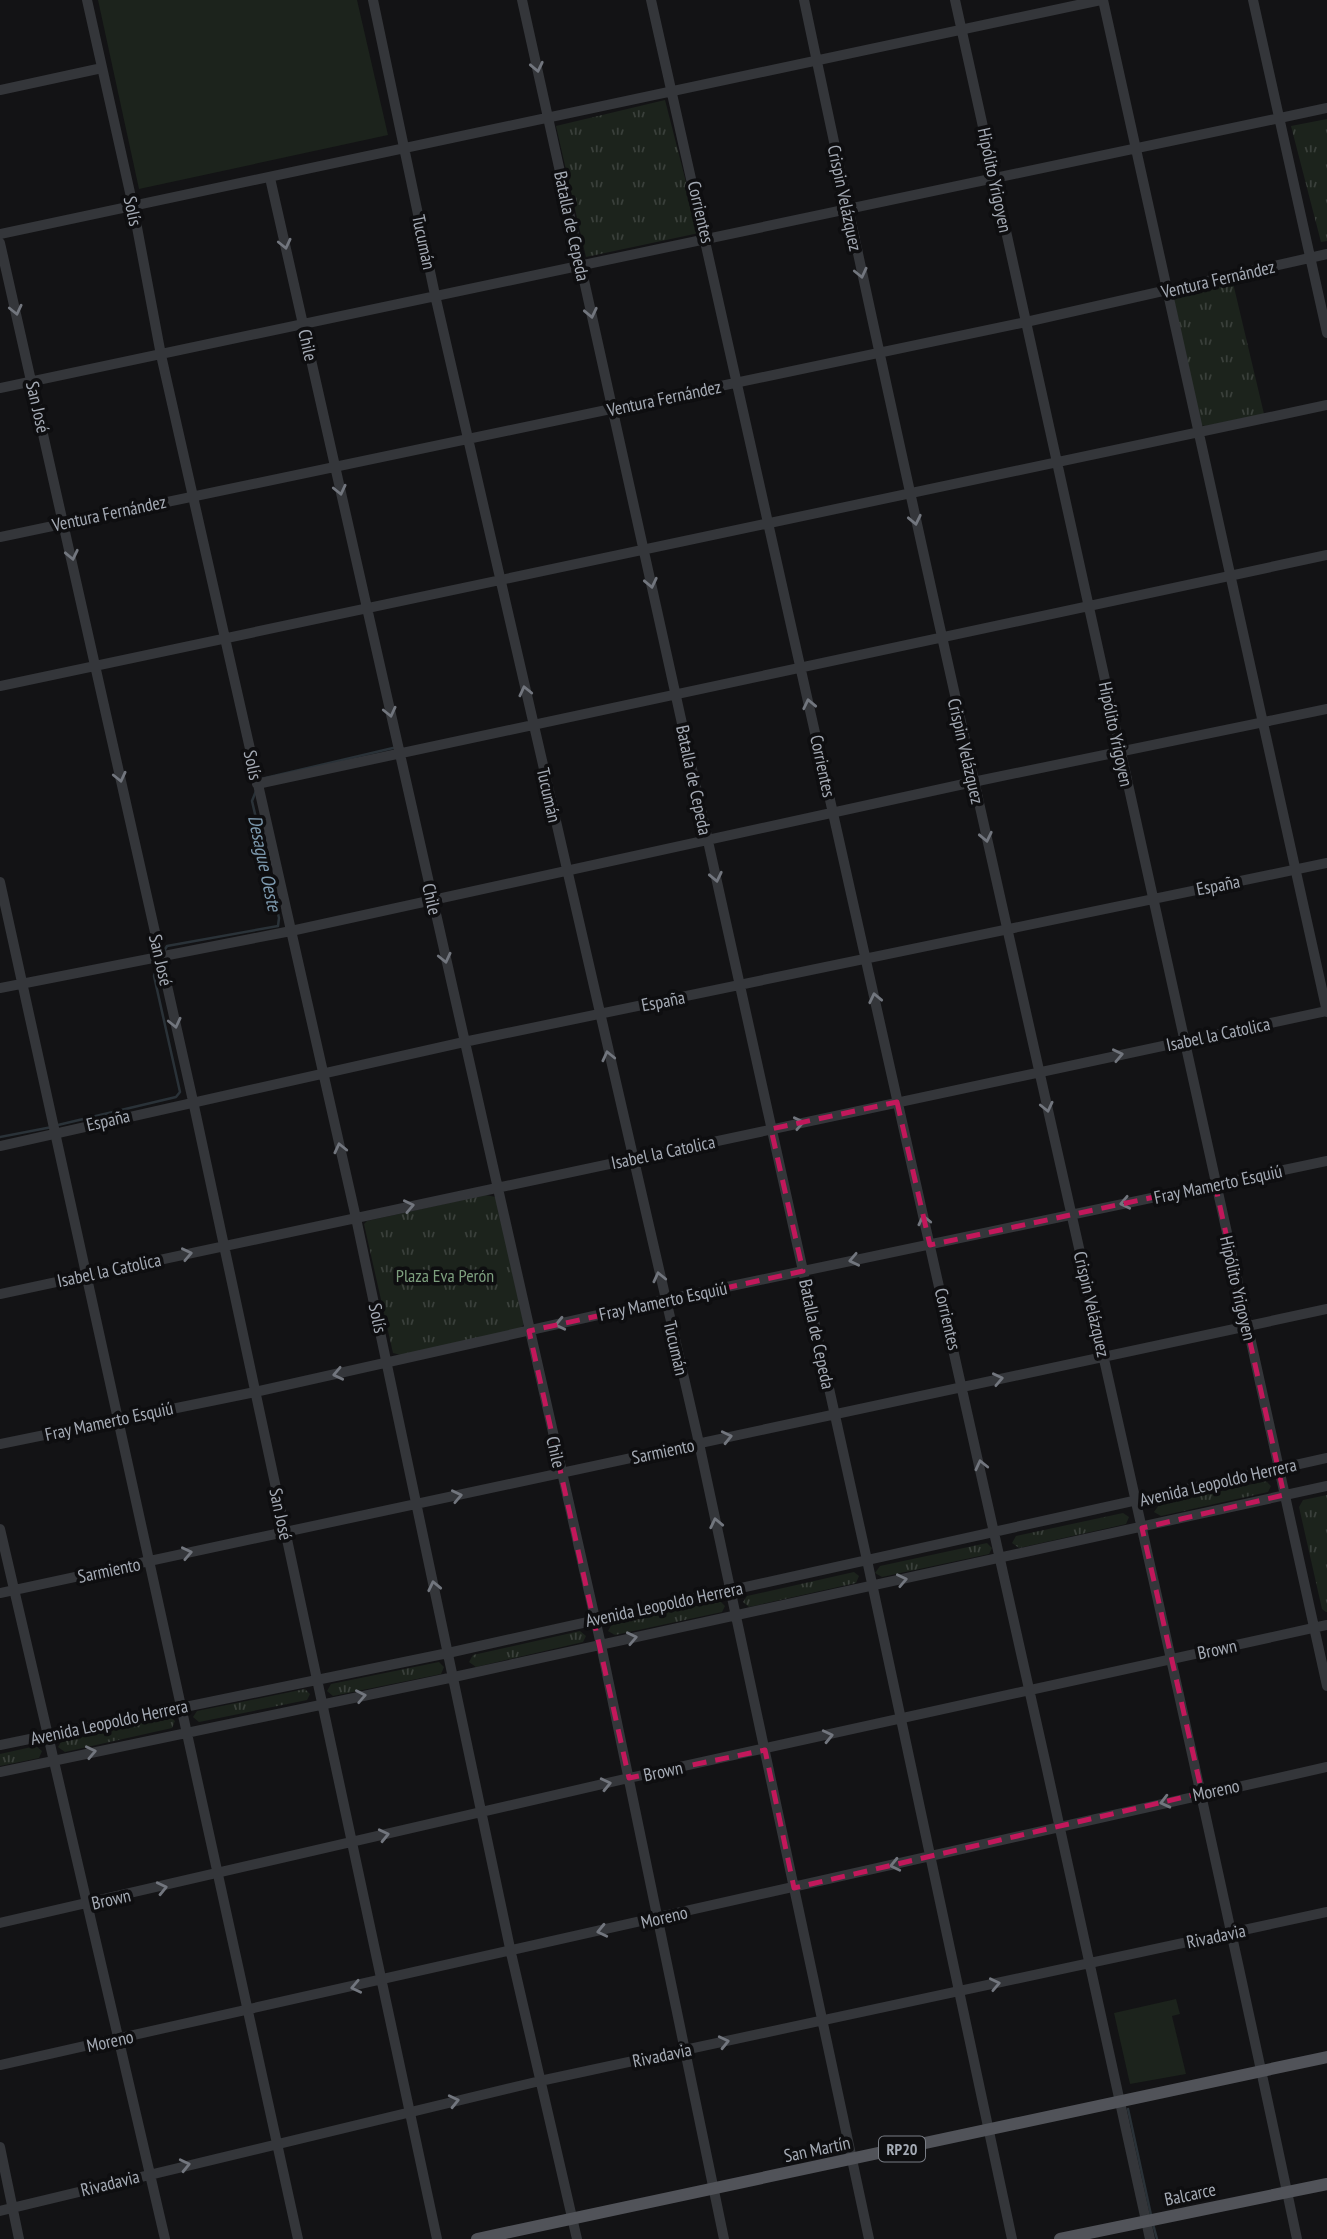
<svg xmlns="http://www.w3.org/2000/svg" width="1327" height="2239" viewBox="0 0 1327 2239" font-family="'PT Sans Narrow',sans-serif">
	<defs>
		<pattern id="grass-tufts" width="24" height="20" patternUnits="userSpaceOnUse" patternTransform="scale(1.75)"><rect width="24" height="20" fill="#1c231c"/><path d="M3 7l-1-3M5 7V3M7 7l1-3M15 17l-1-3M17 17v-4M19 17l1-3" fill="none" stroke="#3a403b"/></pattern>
	</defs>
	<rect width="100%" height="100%" fill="#131315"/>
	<!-- grass -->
	<path fill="url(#grass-tufts)" d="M665 100 699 233 586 257 556 126Z
		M1327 119V241L1321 242 1291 126Z
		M1233 283 1264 414 1205 426 1201 425 1173 295Z
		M485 1195 496 1197 524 1324 520 1329 401 1355 393 1353 364 1224 367 1221Z
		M1266 1481 1271 1486 1268 1492 1161 1516 1154 1512 1159 1505Z
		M1327 1495V1612H1326L1322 1609 1299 1507 1303 1500Z
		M1123 1513 1129 1517 1126 1524 1019 1548 1012 1543 1016 1536Z
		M987 1543 992 1548 989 1554 882 1577 875 1573 880 1566Z
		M854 1572 859 1576 856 1583 749 1607 743 1602 747 1596Z
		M720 1601 725 1606 722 1612 615 1635 608 1631 612 1624Z
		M580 1631 586 1636 583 1642 476 1667 469 1662 473 1655Z
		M439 1662 444 1667 441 1674 333 1696 327 1691 331 1684Z
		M305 1689 310 1694 307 1700 199 1722 193 1717 197 1711Z
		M170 1717 175 1721 172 1728 65 1752 58 1747 62 1740Z
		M36 1746 42 1751 39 1758 0 1766V1754Z"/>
	<!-- pitch -->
	<path fill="#1c231c" d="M98 0H357L388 135 139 189Z
		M1176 1999 1180 2014 1172 2016 1186 2074 1130 2084 1114 2013Z"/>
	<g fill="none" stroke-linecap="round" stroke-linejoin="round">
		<!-- stream -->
		<path stroke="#2a3238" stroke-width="2.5" d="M261 779 393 748
			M164 951 167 946 278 926 279 918 252 801 256 791
			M58 1125 176 1097 180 1092 154 976 158 965
			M0 1137 52 1127
			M1128 2109 1151 2215
			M1153 2224 1157 2239"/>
		<!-- minor -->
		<path stroke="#34363a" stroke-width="10" d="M87 0 133 206 161 355 356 1218 511 1953 577 2239
			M373 0 435 295 699 1443 869 2239
			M522 0 867 1560 1012 2239
			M651 0C820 746 987 1492 1150 2239
			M804 0C961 748 1139 1491 1297 2239
			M955 0 1327 1686
			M1103 0 1327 1012
			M1253 0 1327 333
			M0 90 102 68
			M270 178 601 1645 724 2239
			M0 234 1101 0
			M0 243 193 1101 437 2239
			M0 388 1327 108
			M0 537 1026 322 1327 254
			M0 686 1327 405
			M257 784 1327 555
			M0 882 298 2239
			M0 988 291 931 973 782 1327 709
			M0 1146 464 1042 1327 863
			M0 1294 1327 1011
			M0 1444 255 1392 665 1300 1327 1161
			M0 1529 165 2239
			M0 1593 1327 1309
			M0 1745 448 1653 1327 1458
			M0 1772 454 1677 1327 1486
			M0 1923 629 1778 1327 1625
			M0 2065 1327 1767
			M0 2147 19 2239
			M0 2211 540 2081 1327 1912"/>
		<!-- major -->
		<path stroke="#515359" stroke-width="12" d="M477 2239 1327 2057
			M1060 2239 1327 2184"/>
	</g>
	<!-- one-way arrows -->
	<defs><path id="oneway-chevron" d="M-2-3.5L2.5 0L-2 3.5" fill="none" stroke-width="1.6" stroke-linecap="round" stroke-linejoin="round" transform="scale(1.75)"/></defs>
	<g stroke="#72767e">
		<use href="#oneway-chevron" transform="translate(537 67) rotate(78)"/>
		<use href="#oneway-chevron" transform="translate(285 244) rotate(77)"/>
		<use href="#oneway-chevron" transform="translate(861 273) rotate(77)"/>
		<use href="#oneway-chevron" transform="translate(16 310) rotate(77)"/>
		<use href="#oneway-chevron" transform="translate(591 313) rotate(78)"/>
		<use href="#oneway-chevron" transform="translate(340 490) rotate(77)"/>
		<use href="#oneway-chevron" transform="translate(915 520) rotate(78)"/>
		<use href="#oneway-chevron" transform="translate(72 555) rotate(78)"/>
		<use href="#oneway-chevron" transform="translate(651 583) rotate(78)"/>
		<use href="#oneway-chevron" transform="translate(525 691) rotate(-103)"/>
		<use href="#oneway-chevron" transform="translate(809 704) rotate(-102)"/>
		<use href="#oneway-chevron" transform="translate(390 712) rotate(77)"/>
		<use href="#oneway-chevron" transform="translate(120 777) rotate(77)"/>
		<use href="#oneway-chevron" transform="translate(986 837) rotate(78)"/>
		<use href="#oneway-chevron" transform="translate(716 877) rotate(78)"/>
		<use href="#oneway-chevron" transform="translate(445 958) rotate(77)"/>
		<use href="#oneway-chevron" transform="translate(875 998) rotate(-102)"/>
		<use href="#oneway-chevron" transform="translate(175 1023) rotate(77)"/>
		<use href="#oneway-chevron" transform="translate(1118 1055) rotate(-12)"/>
		<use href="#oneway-chevron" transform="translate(608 1056) rotate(-103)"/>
		<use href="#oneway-chevron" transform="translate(1047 1107) rotate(77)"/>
		<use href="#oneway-chevron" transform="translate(799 1123) rotate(-12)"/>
		<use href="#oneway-chevron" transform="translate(340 1148) rotate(-103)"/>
		<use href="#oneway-chevron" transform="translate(1125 1203) rotate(168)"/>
		<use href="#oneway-chevron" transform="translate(409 1206) rotate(-12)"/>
		<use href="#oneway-chevron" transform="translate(924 1220) rotate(-103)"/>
		<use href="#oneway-chevron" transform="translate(187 1254) rotate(-12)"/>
		<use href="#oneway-chevron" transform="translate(854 1260) rotate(168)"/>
		<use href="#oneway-chevron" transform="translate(659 1277) rotate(-103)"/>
		<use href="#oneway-chevron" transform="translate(560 1324) rotate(167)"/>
		<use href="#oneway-chevron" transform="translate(338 1374) rotate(168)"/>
		<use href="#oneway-chevron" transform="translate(998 1379) rotate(-12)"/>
		<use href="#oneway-chevron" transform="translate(727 1437) rotate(-13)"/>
		<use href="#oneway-chevron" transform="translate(981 1465) rotate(-103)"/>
		<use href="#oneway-chevron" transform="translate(457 1496) rotate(-12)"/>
		<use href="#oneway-chevron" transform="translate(716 1523) rotate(-102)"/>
		<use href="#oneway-chevron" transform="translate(187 1553) rotate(-12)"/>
		<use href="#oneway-chevron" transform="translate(902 1580) rotate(-12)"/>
		<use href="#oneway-chevron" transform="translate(434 1586) rotate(-102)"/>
		<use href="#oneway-chevron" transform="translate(632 1638) rotate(-12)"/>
		<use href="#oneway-chevron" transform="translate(361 1696) rotate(-11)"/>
		<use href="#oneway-chevron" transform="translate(828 1736) rotate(-13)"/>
		<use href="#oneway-chevron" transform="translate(91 1752) rotate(-12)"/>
		<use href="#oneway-chevron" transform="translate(606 1784) rotate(-13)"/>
		<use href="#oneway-chevron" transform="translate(1165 1802) rotate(166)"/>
		<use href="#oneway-chevron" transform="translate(384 1835) rotate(-13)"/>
		<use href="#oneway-chevron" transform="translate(895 1865) rotate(167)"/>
		<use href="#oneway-chevron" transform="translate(162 1888) rotate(-13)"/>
		<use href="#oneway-chevron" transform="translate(602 1931) rotate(167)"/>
		<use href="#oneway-chevron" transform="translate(995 1984) rotate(-12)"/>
		<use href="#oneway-chevron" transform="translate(356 1987) rotate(168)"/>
		<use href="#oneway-chevron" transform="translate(724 2042) rotate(-13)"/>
		<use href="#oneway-chevron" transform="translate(454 2101) rotate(-13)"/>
		<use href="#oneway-chevron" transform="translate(185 2165) rotate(-13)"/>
	</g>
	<!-- marked area -->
	<path fill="none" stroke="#c2185b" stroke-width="5" stroke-dasharray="14 9" stroke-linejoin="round" d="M897 1102 930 1245 1215 1184 1284 1495 1142 1528 1202 1793 794 1888 765 1750 629 1778 529 1331 803 1271 771 1129Z"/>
	<g text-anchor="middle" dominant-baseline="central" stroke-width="7" stroke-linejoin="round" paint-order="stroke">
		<!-- shield labels -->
		<rect fill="#0e0e10" stroke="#787c84" stroke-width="2" x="879" y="2136.5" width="46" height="25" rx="5"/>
		<g font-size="16" font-weight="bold" fill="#a5abb5">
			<text x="902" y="2149">RP20</text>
		</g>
		<!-- street labels -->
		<g font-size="18" fill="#a5abb5" stroke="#0e0e10">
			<text transform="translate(995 180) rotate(78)">Hipólito Yrigoyen</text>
			<text transform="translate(845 198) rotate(78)">Crispin Velázquez</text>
			<text transform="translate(133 211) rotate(78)">Solís</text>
			<text transform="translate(701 212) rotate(77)">Corrientes</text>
			<text transform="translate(572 226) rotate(78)">Batalla de Cepeda</text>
			<text transform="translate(424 242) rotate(78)">Tucumán</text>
			<text transform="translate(1218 279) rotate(-13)">Ventura Fernández</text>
			<text transform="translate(308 345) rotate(77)">Chile</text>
			<text transform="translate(664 398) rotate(-12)">Ventura Fernández</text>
			<text transform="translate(38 407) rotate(77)">San José</text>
			<text transform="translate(109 513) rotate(-12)">Ventura Fernández</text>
			<text transform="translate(1116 734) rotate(78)">Hipólito Yrigoyen</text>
			<text transform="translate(966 751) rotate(77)">Crispin Velázquez</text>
			<text transform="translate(253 765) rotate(78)">Solís</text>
			<text transform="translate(823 766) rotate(78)">Corrientes</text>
			<text transform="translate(694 780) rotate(78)">Batalla de Cepeda</text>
			<text transform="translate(549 795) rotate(77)">Tucumán</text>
			<text transform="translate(1218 885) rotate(-11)">España</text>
			<text transform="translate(432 899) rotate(77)">Chile</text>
			<text transform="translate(161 960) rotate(77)">San José</text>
			<text transform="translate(663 1001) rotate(-11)">España</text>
			<text transform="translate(1218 1034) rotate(-12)">Isabel la Catolica</text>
			<text transform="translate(108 1120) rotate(-13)">España</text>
			<text transform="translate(663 1152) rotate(-12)">Isabel la Catolica</text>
			<text transform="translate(1218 1184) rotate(-12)">Fray Mamerto Esquiú</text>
			<text transform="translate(109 1270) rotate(-12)">Isabel la Catolica</text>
			<text transform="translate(1238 1288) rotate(77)">Hipólito Yrigoyen</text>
			<text transform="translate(663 1301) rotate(-12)">Fray Mamerto Esquiú</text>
			<text transform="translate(1092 1304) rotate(77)">Crispin Velázquez</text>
			<text transform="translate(378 1318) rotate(78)">Solís</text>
			<text transform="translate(948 1319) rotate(77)">Corrientes</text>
			<text transform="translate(817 1334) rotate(78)">Batalla de Cepeda</text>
			<text transform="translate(676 1348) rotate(77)">Tucumán</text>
			<text transform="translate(109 1421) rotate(-12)">Fray Mamerto Esquiú</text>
			<text transform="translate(663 1451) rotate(-12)">Sarmiento</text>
			<text transform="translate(556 1452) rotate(77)">Chile</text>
			<text transform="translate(1218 1482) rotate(-13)">Avenida Leopoldo Herrera</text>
			<text transform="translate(281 1514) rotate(78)">San José</text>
			<text transform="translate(109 1570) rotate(-12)">Sarmiento</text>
			<text transform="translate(664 1604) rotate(-12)">Avenida Leopoldo Herrera</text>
			<text transform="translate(1217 1649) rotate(-12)">Brown</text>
			<text transform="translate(109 1722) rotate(-12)">Avenida Leopoldo Herrera</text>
			<text transform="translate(663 1771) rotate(-12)">Brown</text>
			<text transform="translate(1216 1790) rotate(-12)">Moreno</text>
			<text transform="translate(111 1899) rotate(-13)">Brown</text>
			<text transform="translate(664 1917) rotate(-13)">Moreno</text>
			<text transform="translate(1216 1936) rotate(-12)">Rivadavia</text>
			<text transform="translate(110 2041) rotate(-12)">Moreno</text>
			<text transform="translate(662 2055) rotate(-12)">Rivadavia</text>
			<text transform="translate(817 2149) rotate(-12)">San Martín</text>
			<text transform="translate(110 2183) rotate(-14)">Rivadavia</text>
			<text transform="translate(1190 2194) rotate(-12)">Balcarce</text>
		</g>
		<!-- park labels -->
		<g font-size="18" fill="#7d9f7e" stroke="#0e0e10">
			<text x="445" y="1275">Plaza Eva Perón</text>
		</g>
		<!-- water labels -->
		<g font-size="19" font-style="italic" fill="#7d9aaf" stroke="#0e0e10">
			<text transform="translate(265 863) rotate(78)">Desague Oeste</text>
		</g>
	</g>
</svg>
